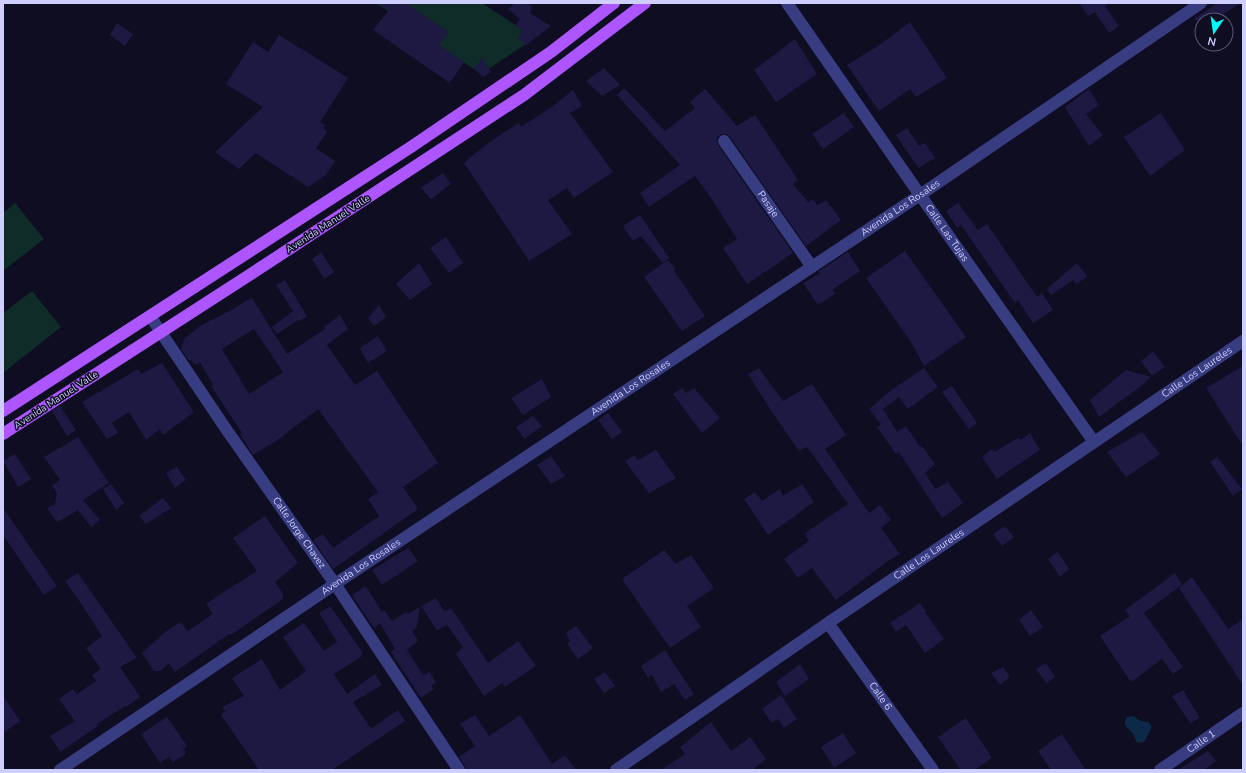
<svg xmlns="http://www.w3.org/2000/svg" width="1246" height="773" viewBox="0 0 1246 773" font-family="'Nunito Sans',sans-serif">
	<rect width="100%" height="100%" fill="#0e0d22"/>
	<!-- green -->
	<path fill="#102c28" d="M376 3H482L535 38 481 74Z
		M15 203 44 239 3 271V213Z
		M32 291 61 327 3 373V313Z"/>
	<!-- water -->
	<path fill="#0c2947" d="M1133 716 1141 721 1148 722 1151 725V729C1148 733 1147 738 1144 742L1139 743 1136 741 1133 734 1125 725V721L1127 717Z"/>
	<!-- building -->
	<path fill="#1d1943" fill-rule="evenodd" d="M378 3H406L448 32 439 45 464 62 450 83 373 30 389 10Z
		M515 3H527L532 7 530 13 551 26 526 45 518 39 522 30 515 26 520 19 508 9Z
		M1079 3H1110L1105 6 1119 26 1109 33 1095 12 1088 16Z
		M1217 3H1240L1215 20H1193Z
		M910 22 947 78 916 97 910 89 879 111 847 65 878 46Z
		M117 23 133 34 125 46 110 35Z
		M279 35 348 78 320 122 325 125 323 128 327 132 316 148 335 161 326 175 308 187 256 153 239 169 215 152 263 107 226 84 253 42 268 52Z
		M795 39 817 74 776 102 754 70Z
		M482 58 491 72 483 77 474 69Z
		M604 68 620 85 602 96 586 81Z
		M624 88 665 131 695 108 690 102 705 89 737 126 755 115 798 180 793 184 808 202 813 199 817 205 826 200 841 220 806 246 730 137 727 134 720 135 717 138V142L718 145 793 253 747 284 723 248 737 239 711 198 695 176 649 207 640 193 680 165 617 95Z
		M1089 89 1099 105 1086 114 1103 135 1089 146 1065 107Z
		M573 90 582 106 570 113 613 172 574 198 567 188 548 200 572 234 529 261 464 163 479 150 503 133 519 123 521 127 553 106Z
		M844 113 854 127 823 149 812 134Z
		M1161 113 1185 150 1150 176 1124 137Z
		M907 128 919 146 925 143 935 158 919 168 912 159 896 135Z
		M443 173 451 184 431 199 421 188Z
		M958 203 978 230 987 224 1037 297 1042 293 1053 310 1033 323 1018 300 1015 303 961 225 957 228 946 211Z
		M640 215 669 258 663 263 641 236 633 241 623 226Z
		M446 237 463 263 449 273 430 248Z
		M905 251 966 337 924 366 911 342 866 278Z
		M321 252 334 272 324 279 312 259Z
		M848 252 860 271 832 290 836 293 818 305 803 283 820 273 819 271Z
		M668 260 676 270 674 271 705 316 682 331 644 277Z
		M419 263 432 284 410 300 396 284Z
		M1077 263 1087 276 1077 284 1073 280 1051 295 1047 289Z
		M285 280 307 316 299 321 298 320 277 334 272 327 293 311 276 285Z
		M252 298 287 354 325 329 324 327 340 315 348 329 327 345 355 385 377 371 438 463 403 487 418 509 333 569 313 540 323 534 333 548 379 516 368 499 378 492 318 409 276 441 253 455 240 434 242 433 211 386 213 385 200 362 196 365 191 360 189 361 181 349 184 339 200 326 233 309 244 302ZM254 329 283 372 249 394 222 349Z
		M379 305 386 317 374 326 368 318Z
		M378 336 387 351 368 363 360 348Z
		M1153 351 1165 367 1152 376 1141 361Z
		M162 363 194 412 163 435 160 429 146 440 129 412 112 423 118 433 107 439 82 402 138 369 141 374Z
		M1243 366V446L1206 388Z
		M759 368 783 401 812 384 846 435 825 449 869 513 880 505 891 520 881 528 900 554 888 561 836 600 812 568 798 578 784 559 809 541 805 533 848 504 807 447 799 451 770 409 748 374Z
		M924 368 938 387 908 409 899 397 883 409 897 432 906 426 920 447 922 446 935 464 925 473 935 489 948 482 963 503 942 518 899 452 896 454 877 427 881 424 869 409 890 391Z
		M1126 370 1151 377 1145 382V383L1099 417 1090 400Z
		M542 379 551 397 523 415 511 398Z
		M952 386 977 423 969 429 942 392Z
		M682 388 686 393 694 388 720 418 702 433 673 394Z
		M60 406 76 430 67 436 52 411Z
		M608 413 622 432 612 439 598 420Z
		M533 416 542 426 524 439 516 427Z
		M1142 432 1160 454 1126 477 1107 452Z
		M1030 433 1040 450 997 479 982 457 992 449 994 452 1018 438 1020 440Z
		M78 437 109 483 83 500 100 520 91 527 78 510 57 522 47 508 55 504 57 493 52 486 60 480 44 457Z
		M656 450 676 478 649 493 625 461 634 455 638 460Z
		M15 454 31 479 18 487 3 461Z
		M551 456 565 476 551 484 537 465Z
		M1217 457 1242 489 1233 496 1210 462Z
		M177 467 186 480 175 488 166 473Z
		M111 484 124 503 116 510 103 489Z
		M802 484 814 502 768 535 744 499 755 492 762 501 780 489 783 496Z
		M163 498 171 508 146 524 139 516Z
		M3 508 57 586 44 595 3 535Z
		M265 516 298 563 275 582 283 594V599L231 635 229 634 175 672 169 663 160 671H154L142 653 165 632 180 622 188 631 213 614 206 604 225 591 257 571 233 538Z
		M1005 526 1014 537 1002 546 993 534Z
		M408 548 418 561 382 585 372 570Z
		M664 550 676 564 691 555 714 588 687 606 701 627 670 648 622 579Z
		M1058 552 1069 569 1060 577 1048 559Z
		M78 573 137 658 120 667 140 697 126 707 125 706 97 724 98 726 60 752 50 736 75 721 59 699 73 689 77 694 96 681 92 675 101 669 86 648 102 636 80 602 65 581Z
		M1175 573 1182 585 1144 613 1183 667 1173 674 1162 659 1131 682 1100 636 1130 616 1125 610Z
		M1192 577 1228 629 1243 619V685L1179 588Z
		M366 586 382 612 384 610 392 621 406 612 407 614 420 607 417 627 412 631 418 641 407 650 423 675 430 672 436 683 431 685 434 689 421 698 391 652 395 649 380 623 374 628 352 595Z
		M436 598 444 611 451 608 488 663 518 641 536 666 505 687 502 683 484 696 456 654 463 647 447 625 437 630 421 606Z
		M920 603 926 612H925L944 639 925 653 906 625 896 632 890 623Z
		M330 606 363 653 361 654 362 656 334 674 347 694 375 674 382 685 353 702 371 729 398 710 405 721 332 770H259L221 715 225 711 222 707 244 696 232 678 262 659 280 690 306 671 283 637 304 623 324 651 337 642 319 613Z
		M1031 610 1043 627 1030 636 1019 620Z
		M576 626 593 648 578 659 567 644 570 641 566 633Z
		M665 650 694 694 685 700 674 684 661 692 652 675 648 678 641 666Z
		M1046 663 1055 677 1046 683 1036 669Z
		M800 664 809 679 785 696 776 682Z
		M1003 667 1010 677 1000 685 991 673Z
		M605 672 615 686 604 693 594 679Z
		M1183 690 1200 718 1190 723 1172 696Z
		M781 695 797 719 784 728 778 719 772 723 762 709Z
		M3 696 20 721 3 733Z
		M475 715 489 736 520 715 552 764 565 755 576 770H466L465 766 459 757 475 746 460 724Z
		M167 717 187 746 183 749 186 754 173 762 169 757 160 763 141 734Z
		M966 718 992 758 974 770H961L938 737Z
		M711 722 731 751 750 737 766 759 752 770H661L685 754 680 747Z
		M843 733 856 753 834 768 821 747Z
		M1062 734 1086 770H1051L1038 751Z
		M1208 751 1216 761 1204 770H1178Z"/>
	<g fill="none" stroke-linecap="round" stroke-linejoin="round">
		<!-- street -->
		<g stroke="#383d81" stroke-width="12">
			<path id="s1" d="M787 3 920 195 1094 442"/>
			<path id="s2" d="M724 141 812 267"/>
			<path id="s3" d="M150 316 226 429 335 584 459 770"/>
			<path id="s4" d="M828 623 933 770"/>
			<path id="s5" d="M60 770 335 584 920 195 1201 3"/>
			<path id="s6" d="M616 770 828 623 1243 341"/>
			<path id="s7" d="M1160 770 1243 713"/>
		</g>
		<!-- primary -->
		<path stroke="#ad55ff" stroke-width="12" d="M3 411 411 147 551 52 614 3
			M3 434 251 274 524 95 645 3"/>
	</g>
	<g text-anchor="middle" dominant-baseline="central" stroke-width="3" stroke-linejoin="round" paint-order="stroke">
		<!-- street labels -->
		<g font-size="10" fill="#ceceff" stroke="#0e0d22">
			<text stroke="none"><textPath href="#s2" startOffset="77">Pasaje</textPath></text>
			<text stroke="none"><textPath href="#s5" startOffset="1011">Avenida Los Rosales</textPath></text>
			<text transform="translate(328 224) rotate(-33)">Avenida Manuel Valle</text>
			<text stroke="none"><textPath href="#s1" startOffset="280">Calle Las Tujas</textPath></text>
			<text stroke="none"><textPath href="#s6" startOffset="704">Calle Los Laureles</textPath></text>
			<text stroke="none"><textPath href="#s5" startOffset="687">Avenida Los Rosales</textPath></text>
			<text transform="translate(56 400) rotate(-33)">Avenida Manuel Valle</text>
			<text stroke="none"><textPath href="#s3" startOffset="263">Calle Jorge Chavez</textPath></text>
			<text stroke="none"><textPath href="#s6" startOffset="380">Calle Los Laureles</textPath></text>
			<text stroke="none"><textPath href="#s5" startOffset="363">Avenida Los Rosales</textPath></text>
			<text stroke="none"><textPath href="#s4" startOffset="90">Calle 6</textPath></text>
			<text stroke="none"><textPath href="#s7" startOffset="50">Calle 1</textPath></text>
		</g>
	</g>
	<!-- border -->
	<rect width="1246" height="773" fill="none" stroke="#ceceff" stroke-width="8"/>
	<!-- north arrow -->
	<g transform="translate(1214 32) rotate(193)"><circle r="19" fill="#0e0d22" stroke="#5b5a7a"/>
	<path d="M0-3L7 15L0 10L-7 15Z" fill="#00f9f6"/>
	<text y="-6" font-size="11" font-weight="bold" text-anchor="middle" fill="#ceceff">N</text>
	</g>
</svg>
